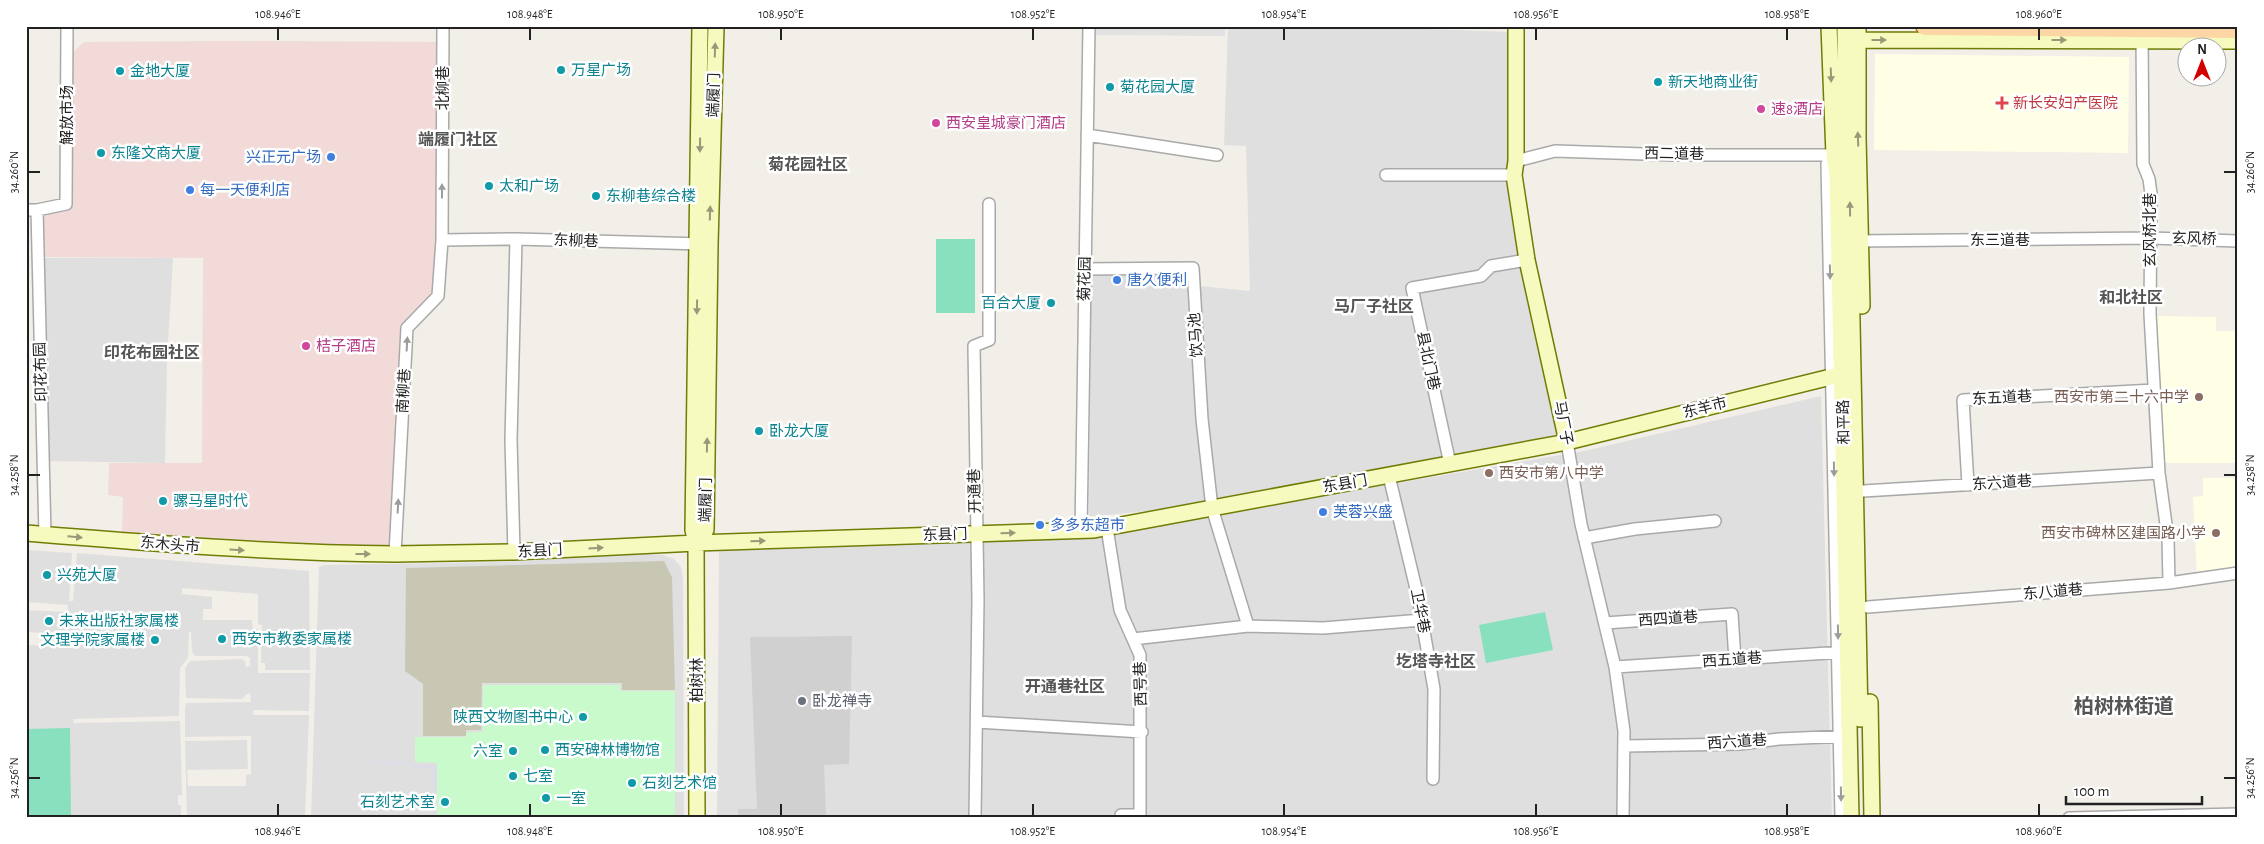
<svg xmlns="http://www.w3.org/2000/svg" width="2264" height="844" viewBox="0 0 2264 844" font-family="'Alegreya Sans','Noto Sans SC',sans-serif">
	<rect width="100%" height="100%" fill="#f2efe9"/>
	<!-- residential -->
	<path fill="#e0dfdf" d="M1228 26H1338L1510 32 1508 178 1559 437 1193 506 1089 517 1091 273H1187L1198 286 1250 291 1246 146 1224 145Z
		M41 258H173L167 360 165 463 47 461Z
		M1821 396 1832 818H717L719 550 1078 538 1584 451Z
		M26 550 72 553 69 601H73L77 553 309 571 310 670H265V663H261L262 625 258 624V594L182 588V594L212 597V609H203V620H252L253 629H258V673H310L309 711 253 710V715H309L305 818H187L185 741 247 740 248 769 187 770 188 786H246V775L251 774V736L185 737V706L187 703 251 702 250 693 247 694 242 699 186 698 185 668 190 661 242 659 245 661 246 667 250 666V658L247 656H195L192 652 191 632H189L188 658 180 668 179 716 73 719 74 723 180 721 182 795H178V805H181V818H26V645L62 646V634L26 632V610L67 612 68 605 26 602Z
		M647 554 663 555 674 559 681 567 683 579 684 818H311L319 567 324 565 503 562Z"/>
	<!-- commercial -->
	<path fill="#f2dad9" d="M229 41 443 42 438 296 407 329 396 549 122 532 123 497 108 495 109 463H202L203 258 41 257 39 213 70 206 71 54 84 42Z"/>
	<!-- education -->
	<path fill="#ffffe5" d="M1875 54 2129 57 2128 153 1874 150Z
		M2156 316 2216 317V331H2238V463H2164Z
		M2203 478H2238V569L2197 575 2193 497 2203 496Z"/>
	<!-- religious -->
	<path fill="#d0d0d0" d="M852 636 849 764 824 765 826 818H738V809H757L750 637Z"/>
	<!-- construction -->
	<path fill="#c7c7b4" d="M664 561 672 577 675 690H622V683H482L481 730H466V736H423V684L405 671 406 568Z"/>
	<!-- park -->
	<path fill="#c8facc" d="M483 685H620L621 691H675V818H437V763L415 762V737H466L467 732H483Z"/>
	<!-- pitch -->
	<path fill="#88e0be" d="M936 239H975V313H936Z
		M1545 612 1553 650 1486 663 1479 625Z
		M70 728 71 818H26V729Z"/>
	<!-- parking -->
	<path fill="#e2e2e2" d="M1095 26H1225V36L1095 35Z"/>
	<!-- plaza -->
	<path fill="#dddde8" d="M371 761H406L419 765H437V818H434L433 769 418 768 408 764H371Z"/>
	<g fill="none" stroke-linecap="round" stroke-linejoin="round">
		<defs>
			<path id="street" d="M2142 34 2143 164 2149 179 2151 194 2150 314 2159 473 2168 539 2169 583
				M1087 135 1217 155
				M1834 155 1827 164 1841 818
				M1516 161 1555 151 1674 155H1834
				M1386 175H1514
				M26 210H37L66 204 67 26
				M37 210 45 535
				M442 240 516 239 703 244
				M1854 241 2151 238 2238 241
				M1085 269 1193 268 1202 419 1212 508 1248 626
				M1567 442 1581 524 1615 667 1624 731 1623 818
				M1450 464 1412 288 1481 276 1491 266 1527 260
				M1389 476 1418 597 1434 689 1433 779
				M1968 485 1963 400 2154 390
				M1847 492 2159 473
				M1107 528 1120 610 1140 655V815H1121V818
				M1081 531 1089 26
				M1584 538 1635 529 1715 521
				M514 552 511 440 516 239
				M395 554 407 328 438 296 442 240 443 26
				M1868 607 2169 583 2238 573
				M1605 623 1732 614 1735 660
				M1133 639 1248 626 1323 628 1422 620
				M1615 667 1844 652
				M977 722 1142 732
				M1624 746 1740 744 1779 739 1847 736
				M975 818 978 600 974 346 989 340V204
				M2069 818 2238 814"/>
			<path id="secondary" d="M1516 26V161L1514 175 1527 260 1567 442
				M1829 26 1834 155 1837 175 1851 818
				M1845 26 1846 131 1849 175 1860 719
				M1858 26V138L1862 306
				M1849 40 2238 41
				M26 533C149 543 271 553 395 554L514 552 696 543 1094 530 1567 442 1843 374
				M696 543 706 530 710 244 716 26
				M1870 702 1872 818
				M697 818 696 543 693 530 700 26"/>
			<path id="primary" d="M1925 26 2238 29"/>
		</defs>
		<!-- street casing -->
		<use href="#street" stroke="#a9a9a9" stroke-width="14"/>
		<!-- secondary casing -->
		<use href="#secondary" stroke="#707d05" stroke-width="18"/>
		<!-- primary casing -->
		<use href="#primary" stroke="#a06b00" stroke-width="20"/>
		<!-- street -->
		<use href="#street" stroke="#fff" stroke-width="11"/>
		<!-- secondary -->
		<use href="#secondary" stroke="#f7fabf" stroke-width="15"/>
		<!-- primary -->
		<use href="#primary" stroke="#fcd6a4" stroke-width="18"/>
	</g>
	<!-- one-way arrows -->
	<defs><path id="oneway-solid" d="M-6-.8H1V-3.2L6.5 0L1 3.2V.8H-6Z" transform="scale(1.25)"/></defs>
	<g fill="#979978">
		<use href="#oneway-solid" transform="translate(1879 40)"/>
		<use href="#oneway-solid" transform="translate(2059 40)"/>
		<use href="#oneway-solid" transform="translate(715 50) rotate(-88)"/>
		<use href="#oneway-solid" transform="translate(1831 75) rotate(88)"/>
		<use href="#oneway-solid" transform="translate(1858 139) rotate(-92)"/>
		<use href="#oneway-solid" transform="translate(700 145) rotate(91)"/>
		<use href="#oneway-solid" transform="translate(1850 209) rotate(-91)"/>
		<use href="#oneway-solid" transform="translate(710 213) rotate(-88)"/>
		<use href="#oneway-solid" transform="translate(697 307) rotate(91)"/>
		<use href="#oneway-solid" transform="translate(707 445) rotate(-89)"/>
		<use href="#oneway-solid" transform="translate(1008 533) rotate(-2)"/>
		<use href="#oneway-solid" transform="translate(75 537) rotate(5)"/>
		<use href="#oneway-solid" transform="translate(758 541) rotate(-2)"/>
		<use href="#oneway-solid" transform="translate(596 548) rotate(-3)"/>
		<use href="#oneway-solid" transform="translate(237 550) rotate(3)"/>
		<use href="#oneway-solid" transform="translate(363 554)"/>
	</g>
	<g fill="#9c9c9c">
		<use href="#oneway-solid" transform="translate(442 191) rotate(-90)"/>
		<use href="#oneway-solid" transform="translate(1830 272) rotate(89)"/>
		<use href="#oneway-solid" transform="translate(407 344) rotate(-87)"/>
		<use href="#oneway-solid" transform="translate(1834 469) rotate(89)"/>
		<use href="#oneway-solid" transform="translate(398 506) rotate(-87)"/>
		<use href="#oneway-solid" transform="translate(1838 632) rotate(89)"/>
		<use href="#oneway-solid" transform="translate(1841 794) rotate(89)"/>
	</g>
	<!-- ticks -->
	<path fill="none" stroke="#222" stroke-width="2" d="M278 28V40M530 28V40M781 28V40M1033 28V40M1284 28V40M1536 28V40M1787 28V40M2039 28V40M28 172H40M2224 172H2236M28 475H40M2224 475H2236M28 778H40M2224 778H2236M278 804V816M530 804V816M781 804V816M1033 804V816M1284 804V816M1536 804V816M1787 804V816M2039 804V816"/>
	<!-- markers -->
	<g fill="#0f9aa8" stroke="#fff" stroke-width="2">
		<circle cx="561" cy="70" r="5"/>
		<circle cx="120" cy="71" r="5"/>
		<circle cx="1658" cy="82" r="5"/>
		<circle cx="1110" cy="87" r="5"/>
		<circle cx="101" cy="153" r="5"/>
		<circle cx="489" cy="186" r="5"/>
		<circle cx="596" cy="196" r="5"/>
		<circle cx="1051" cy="303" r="5"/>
		<circle cx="759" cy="431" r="5"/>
		<circle cx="163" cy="501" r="5"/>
		<circle cx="47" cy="575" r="5"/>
		<circle cx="49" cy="621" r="5"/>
		<circle cx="222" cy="639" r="5"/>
		<circle cx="155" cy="640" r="5"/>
		<circle cx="583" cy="717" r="5"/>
		<circle cx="545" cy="750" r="5"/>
		<circle cx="513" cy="751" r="5"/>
		<circle cx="513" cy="776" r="5"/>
		<circle cx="632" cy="783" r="5"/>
		<circle cx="546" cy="798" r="5"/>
		<circle cx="445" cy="802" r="5"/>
	</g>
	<path fill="#e0444e" stroke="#fff" stroke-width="2" d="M1999.5 95.5h5v5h5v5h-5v5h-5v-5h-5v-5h5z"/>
	<g fill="#d1479c" stroke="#fff" stroke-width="2">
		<circle cx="1761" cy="109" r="5"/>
		<circle cx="936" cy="123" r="5"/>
		<circle cx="306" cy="346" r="5"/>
	</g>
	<g fill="#3f7fe0" stroke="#fff" stroke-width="2">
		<circle cx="331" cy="157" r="5"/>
		<circle cx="190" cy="190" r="5"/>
		<circle cx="1117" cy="280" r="5"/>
		<circle cx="1323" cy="512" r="5"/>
		<circle cx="1040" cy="525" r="5"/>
	</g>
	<g fill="#8d6e63" stroke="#fff" stroke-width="2">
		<circle cx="2199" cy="397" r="5"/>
		<circle cx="1489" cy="473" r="5"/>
		<circle cx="2216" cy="533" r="5"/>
	</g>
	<circle fill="#6b7280" stroke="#fff" stroke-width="2" cx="802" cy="701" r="5"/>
	<g text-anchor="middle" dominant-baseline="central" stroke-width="5" stroke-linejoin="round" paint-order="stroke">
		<!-- culture labels -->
		<g font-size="15" fill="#0d838f" stroke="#fff" text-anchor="start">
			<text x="571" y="70">万星广场</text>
			<text x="130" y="71">金地大厦</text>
			<text x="1668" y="82">新天地商业街</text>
			<text x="1120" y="87">菊花园大厦</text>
			<text x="111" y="153">东隆文商大厦</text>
			<text x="499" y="186">太和广场</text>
			<text x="606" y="196">东柳巷综合楼</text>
			<text x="1041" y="303" text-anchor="end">百合大厦</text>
			<text x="769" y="431">卧龙大厦</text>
			<text x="173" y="501">骡马星时代</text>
			<text x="57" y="575">兴苑大厦</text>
			<text x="59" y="621">未来出版社家属楼</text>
			<text x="232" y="639">西安市教委家属楼</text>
			<text x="145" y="640" text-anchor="end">文理学院家属楼</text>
			<text x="573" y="717" text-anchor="end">陕西文物图书中心</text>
			<text x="555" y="750">西安碑林博物馆</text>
			<text x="503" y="751" text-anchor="end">六室</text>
			<text x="523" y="776">七室</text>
			<text x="642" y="783">石刻艺术馆</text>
			<text x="556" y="798">一室</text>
			<text x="435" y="802" text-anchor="end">石刻艺术室</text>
		</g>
		<!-- street labels -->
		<g font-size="15" fill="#222" stroke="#fff">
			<text transform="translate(443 88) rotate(-90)">北柳巷</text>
			<text transform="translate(714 95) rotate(-88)">端履门</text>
			<text transform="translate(67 115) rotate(-90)">解放市场</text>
			<text transform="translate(1674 154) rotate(1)">西二道巷</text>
			<text transform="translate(2150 230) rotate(-90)">玄风桥北巷</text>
			<text transform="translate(2194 239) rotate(1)">玄风桥</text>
			<text x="2000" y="240">东三道巷</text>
			<text transform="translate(576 241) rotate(2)">东柳巷</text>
			<text transform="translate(1085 279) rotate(-89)">菊花园</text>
			<text transform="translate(1196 335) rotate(-94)">饮马池</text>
			<text transform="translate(1428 361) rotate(78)">县北门巷</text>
			<text transform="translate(41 372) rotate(-92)">印花布园</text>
			<text transform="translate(404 391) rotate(-87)">南柳巷</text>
			<text transform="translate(2002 398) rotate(-3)">东五道巷</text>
			<text transform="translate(1705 408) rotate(-14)">东羊市</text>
			<text transform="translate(1844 422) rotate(-91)">和平路</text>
			<text transform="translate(1563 423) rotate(79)">马厂子</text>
			<text transform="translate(2002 483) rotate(-4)">东六道巷</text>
			<text transform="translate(1345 484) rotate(-10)">东县门</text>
			<text transform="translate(975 491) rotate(-91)">开通巷</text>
			<text transform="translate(706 500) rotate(-89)">端履门</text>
			<text transform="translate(945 535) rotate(-2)">东县门</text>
			<text transform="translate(170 545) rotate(5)">东木头市</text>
			<text transform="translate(540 551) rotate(-3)">东县门</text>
			<text transform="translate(2053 592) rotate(-5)">东八道巷</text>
			<text transform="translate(1420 611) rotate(79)">卫华巷</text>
			<text transform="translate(1668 619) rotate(-4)">西四道巷</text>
			<text transform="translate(1732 660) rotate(-4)">西五道巷</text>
			<text transform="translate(697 680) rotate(-90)">柏树林</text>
			<text transform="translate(1141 684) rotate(-92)">西号巷</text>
			<text transform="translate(1737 742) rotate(-4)">西六道巷</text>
		</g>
		<!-- health labels -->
		<g font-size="15" fill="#be3a42" stroke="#fff" text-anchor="start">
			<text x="2013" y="103">新长安妇产医院</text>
		</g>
		<!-- hotel labels -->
		<g font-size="15" fill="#b23c85" stroke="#fff" text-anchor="start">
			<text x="1771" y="109">速8酒店</text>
			<text x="946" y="123">西安皇城豪门酒店</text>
			<text x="316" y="346">桔子酒店</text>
		</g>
		<!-- shop labels -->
		<g font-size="15" fill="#366cbe" stroke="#fff" text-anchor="start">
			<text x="321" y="157" text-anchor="end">兴正元广场</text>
			<text x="200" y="190">每一天便利店</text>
			<text x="1127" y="280">唐久便利</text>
			<text x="1333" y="512">芙蓉兴盛</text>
			<text x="1050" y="525">多多东超市</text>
		</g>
		<!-- education labels -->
		<g font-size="15" fill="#785e54" stroke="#fff" text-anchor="end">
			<text x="2189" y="397">西安市第二十六中学</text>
			<text x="1499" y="473" text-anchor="start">西安市第八中学</text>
			<text x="2206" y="533">西安市碑林区建国路小学</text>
		</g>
		<!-- worship labels -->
		<g font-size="15" fill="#5b616d" stroke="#fff" text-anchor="start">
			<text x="812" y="701">卧龙禅寺</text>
		</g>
		<!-- neighbourhood labels -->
		<g font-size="16" font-weight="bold" fill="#555" stroke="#fff">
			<text x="458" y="140">端履门社区</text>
			<text x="808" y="165">菊花园社区</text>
			<text x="2131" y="298">和北社区</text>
			<text x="1374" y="307">马厂子社区</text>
			<text x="152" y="353">印花布园社区</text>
			<text x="1436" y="662">圪塔寺社区</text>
			<text x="1065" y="687">开通巷社区</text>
		</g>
		<!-- district labels -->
		<g font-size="20" font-weight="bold" fill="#555" stroke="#fff">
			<text x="2124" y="707">柏树林街道</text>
		</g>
	</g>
	<!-- border -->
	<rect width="2264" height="844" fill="none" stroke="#ffffff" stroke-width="55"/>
	<!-- north arrow -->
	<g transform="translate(2202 62)"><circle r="24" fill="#ffffff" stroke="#a7a7a7"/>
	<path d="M0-4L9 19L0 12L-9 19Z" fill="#d40000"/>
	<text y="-8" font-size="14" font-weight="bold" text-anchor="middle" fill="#222222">N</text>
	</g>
	<!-- scale -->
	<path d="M2066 796v8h136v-8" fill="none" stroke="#222222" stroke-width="2.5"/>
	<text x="2074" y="796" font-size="15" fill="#222222" stroke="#ffffff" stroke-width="4" paint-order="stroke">100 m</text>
	<rect x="28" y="28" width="2208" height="788" fill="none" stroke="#222" stroke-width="2"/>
	<g font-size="12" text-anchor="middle" fill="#222">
		<text x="278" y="18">108.946°E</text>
		<text x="530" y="18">108.948°E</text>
		<text x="781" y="18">108.950°E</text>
		<text x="1033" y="18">108.952°E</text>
		<text x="1284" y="18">108.954°E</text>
		<text x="1536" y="18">108.956°E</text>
		<text x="1787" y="18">108.958°E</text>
		<text x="2039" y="18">108.960°E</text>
		<text transform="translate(14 172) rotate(-90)" y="4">34.260°N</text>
		<text transform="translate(2250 172) rotate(-90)" y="4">34.260°N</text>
		<text transform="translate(14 475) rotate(-90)" y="4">34.258°N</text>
		<text transform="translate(2250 475) rotate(-90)" y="4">34.258°N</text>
		<text transform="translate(14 778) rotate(-90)" y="4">34.256°N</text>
		<text transform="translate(2250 778) rotate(-90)" y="4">34.256°N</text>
		<text x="278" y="835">108.946°E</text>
		<text x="530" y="835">108.948°E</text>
		<text x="781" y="835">108.950°E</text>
		<text x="1033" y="835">108.952°E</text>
		<text x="1284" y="835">108.954°E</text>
		<text x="1536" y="835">108.956°E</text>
		<text x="1787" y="835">108.958°E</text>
		<text x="2039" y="835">108.960°E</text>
	</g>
</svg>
